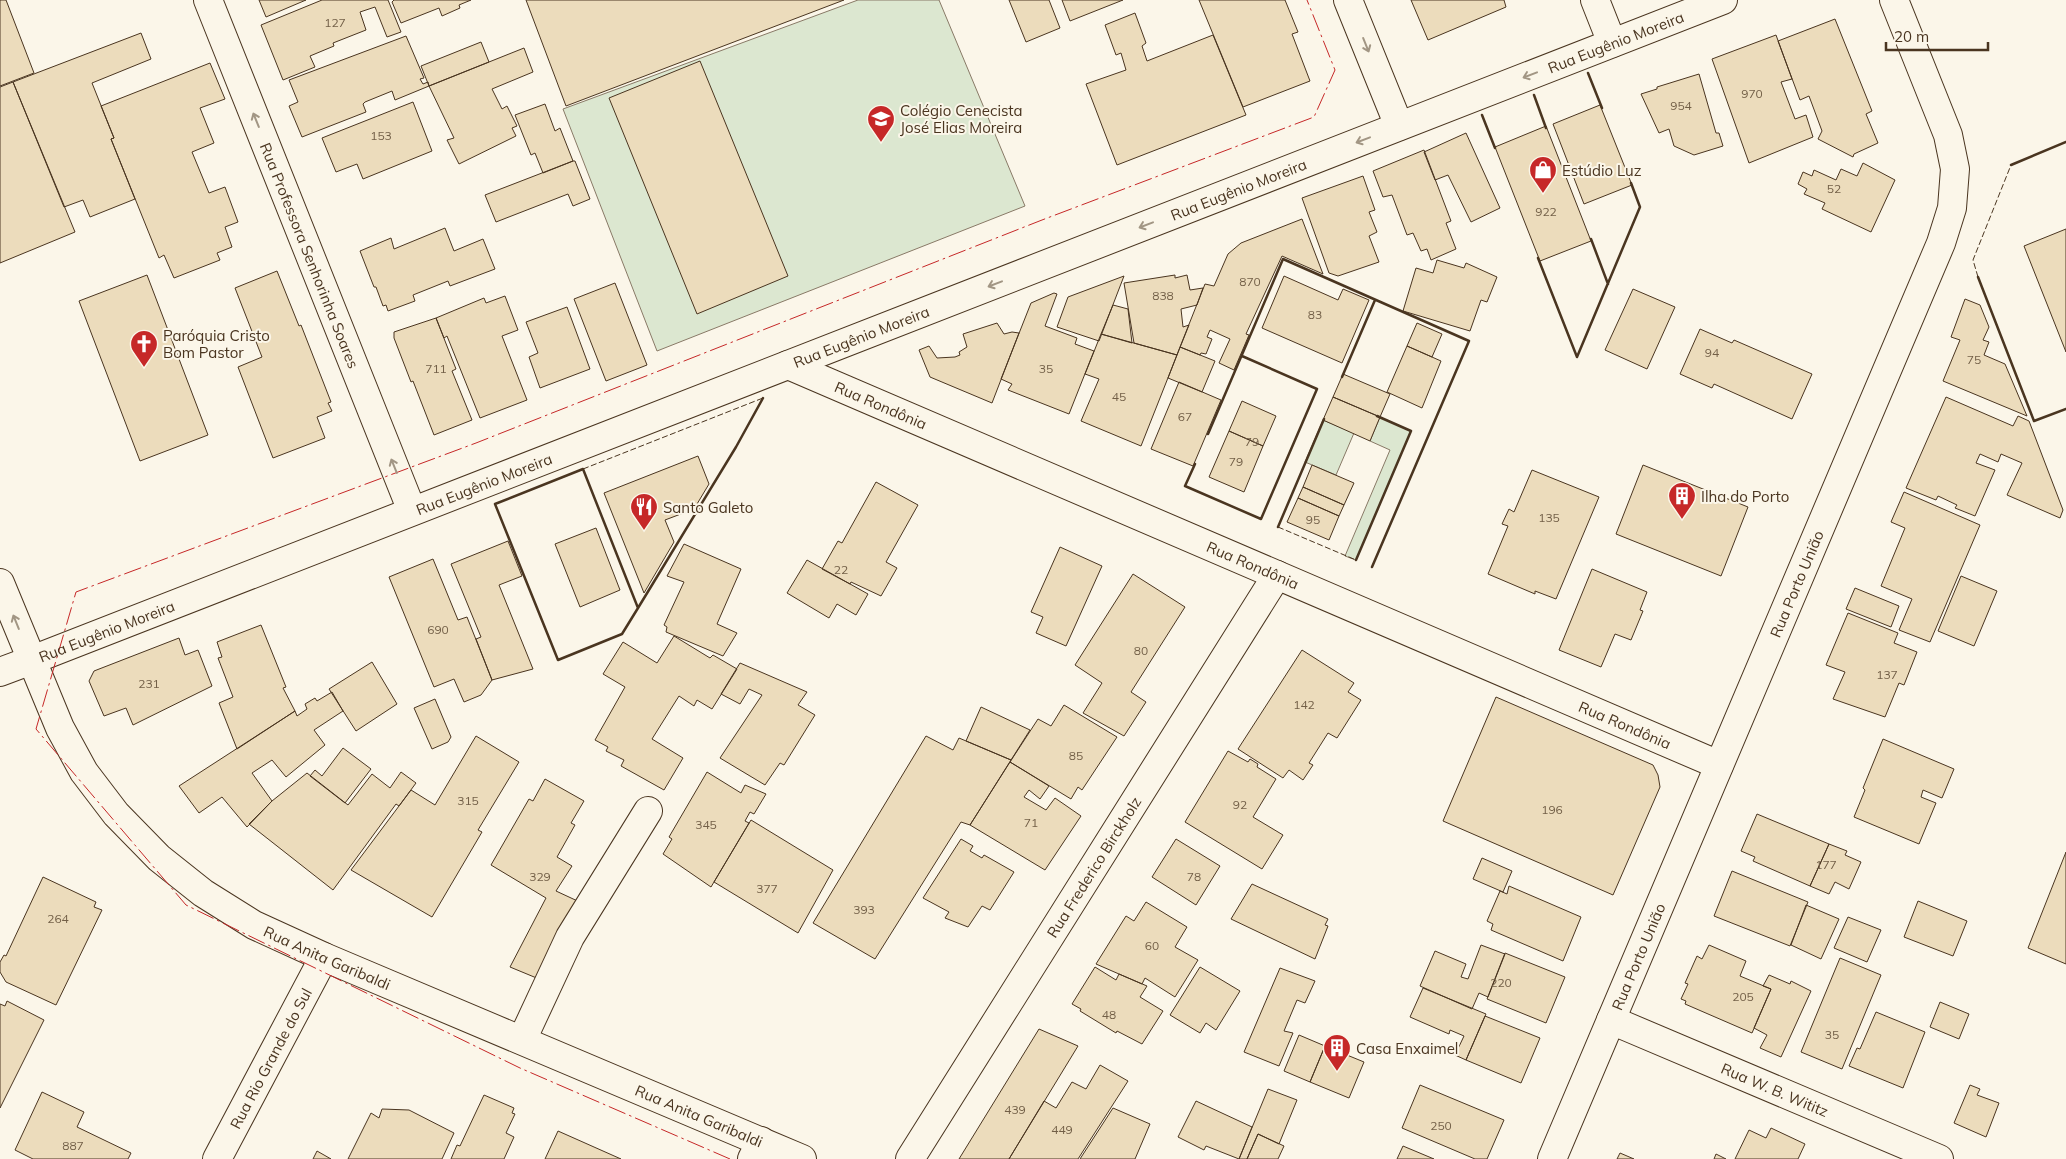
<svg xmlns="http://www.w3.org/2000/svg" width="2066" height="1159" viewBox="0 0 2066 1159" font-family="Mulish,sans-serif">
	<rect width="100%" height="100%" fill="#fbf6e9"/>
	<!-- green -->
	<path fill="#dce7d0" stroke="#887966" d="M858 0H939L1025 206 657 351 563 109Z
		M1380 417 1411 431 1356 560 1345 556 1390 450 1370 441Z
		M1323 420 1354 433 1336 475 1305 462Z"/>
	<!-- building -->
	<path fill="#ecdcbc" stroke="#4a3520" d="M0 0H6L34 73 0 86Z
		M259 0H306L266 17Z
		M322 0H388L401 32 387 37 375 7 360 12 366 30 333 43 334 46 310 56 315 67 283 80 261 25Z
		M394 0H471L459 5 460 8 442 16 439 8 401 23 392 2Z
		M526 0H844L566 106Z
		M1009 0H1049L1060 28 1026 42Z
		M1062 0H1123L1070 21Z
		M1199 0H1285L1298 32 1292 34 1310 81 1243 107Z
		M1411 0H1504L1506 7 1428 40Z
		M1135 13 1146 43 1142 46 1147 61 1213 35 1246 115 1117 165 1086 84 1126 70 1121 53 1116 55 1105 25Z
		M1835 19 1872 111 1866 114 1878 143 1854 154 1853 157 1818 139 1822 131 1809 96 1800 100 1778 41Z
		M141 33 151 59 92 83 114 138 111 139 135 199 90 217 83 200 64 207 13 82Z
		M1776 35 1792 79 1781 82 1795 119 1806 115 1813 137 1749 163 1712 59Z
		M406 36 424 78 420 79 423 84 428 82 429 86 395 100 392 91 365 102 363 104 366 112 302 137 289 106 298 102 289 80Z
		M481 42 489 62 429 86 421 66Z
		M524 48 533 72 492 89 502 109 507 106 517 126 512 128 516 136 459 164 447 140 454 138 429 86Z
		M700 61 788 276 697 314 609 98Z
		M210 63 225 99 200 108 214 143 192 152 209 193 225 187 238 222 225 227 232 247 217 253 220 260 174 278 164 255 159 258 111 139 114 138 101 106Z
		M1699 74 1716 133H1719L1723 146 1694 155 1674 146 1669 129 1659 133 1641 94 1657 89V87Z
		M13 82 75 232 0 263V87Z
		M413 102 432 151 363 179 357 164 336 172 322 138Z
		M545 104 555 131 560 128 573 161 543 173 535 153 531 155 515 115Z
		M1600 105 1632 185 1584 204 1553 124Z
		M1546 126 1591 241 1540 261 1495 147Z
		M1466 133 1500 208 1471 222 1448 175 1435 180 1424 152Z
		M1424 150 1451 221 1446 223 1456 249 1431 260 1427 249 1421 251 1413 233 1407 235 1392 195 1383 197 1373 171Z
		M573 161H575L590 199 573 206 568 194 496 222 485 195Z
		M1863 163 1895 180 1871 232 1822 209 1825 203 1804 194 1807 189 1798 184 1803 172 1812 176 1814 170 1836 180 1841 169 1857 176Z
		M1363 176 1375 210 1369 212 1377 232 1369 236 1379 262 1338 276 1329 273 1302 198Z
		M1302 219 1323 274 1282 256 1246 334 1249 335 1234 370 1219 363 1230 339 1210 330 1207 337 1212 339 1206 354 1201 353 1200 355 1180 347 1205 284 1214 286 1228 254 1241 243Z
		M445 228 454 251 483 239 495 269 450 286 448 281 413 295 415 301 388 311 386 305 383 306 376 287H374L360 251 391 238 394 249Z
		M2066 229V352L2024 246Z
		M1437 260 1464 268 1466 263 1497 277 1487 302 1481 300 1470 331 1403 311 1416 268 1433 273Z
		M277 271 299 326 301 325 331 402 328 403 332 411 317 417 325 438 273 458 238 367 262 357 235 288Z
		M147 275 208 435 140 461 79 301Z
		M1175 275V278L1187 275 1190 290 1203 288 1197 305 1181 309 1183 327 1189 325 1177 355 1134 343 1124 283Z
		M1124 276 1099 341 1057 327 1068 297Z
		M1284 276 1338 300 1343 289 1369 300 1342 363 1262 328Z
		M615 283 647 365 606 381 574 299Z
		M1633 289 1675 307 1647 369 1605 350Z
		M1054 293 1057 294 1045 326 1077 338 1075 344 1094 351 1069 414 1008 390 1012 384 1001 379 1031 303Z
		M505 296 518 330 502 336 527 400 480 418 447 336 444 338 436 318 484 298 486 303Z
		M1965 299 1980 305 1989 327 1983 340 1989 342 1984 355 2005 364 2027 416 1943 381 1960 340 1951 337Z
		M1113 305 1128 309 1132 343 1101 334Z
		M567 307 590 369 540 388 529 357 538 353 526 322Z
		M436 318 456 369 452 371 472 420 434 435 413 381 411 382 394 338V332Z
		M997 323 1004 334 1012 332 1019 333 992 403 930 377 919 350 929 346 937 358 955 357 960 355 959 352 967 347 963 334Z
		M1417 323 1442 334 1432 357 1407 346Z
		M1700 329 1732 343 1734 340 1812 374 1792 419 1714 384 1712 388 1680 374Z
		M1101 334 1177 355 1141 446 1081 421 1099 379 1085 374Z
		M1407 346 1441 361 1422 408 1387 392Z
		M1180 347 1215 361 1202 392 1168 378Z
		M1343 374 1390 394 1380 417 1333 397Z
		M1179 382 1221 400 1193 466 1151 449Z
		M1333 397 1380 417 1370 441 1323 420Z
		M1946 397 2013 426 2018 416 2029 421 2063 510 2060 518 2007 495 2022 463 2001 454 1998 462 1980 454 1976 463 1995 470 1975 516 1955 508 1957 505 1938 496 1936 500 1906 488Z
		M1242 401 1276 416 1263 446 1229 431Z
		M1229 431 1263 446 1244 492 1209 477Z
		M698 456 709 484 694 509 665 520 674 542 644 593 604 493Z
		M1312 465 1354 483 1344 505 1303 487Z
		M1643 465 1748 507 1721 576 1616 534Z
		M1532 470 1599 497 1556 599 1535 591V594L1488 574 1508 526 1502 524 1509 509 1514 512Z
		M876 482 918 505 886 562 897 568 881 596 851 582 850 584 822 569 838 541 842 543Z
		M1303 487 1344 505 1339 516 1298 498Z
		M1904 492 1980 525 1930 642 1899 630 1912 599 1881 586 1905 528 1891 522Z
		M1298 498 1339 516 1329 540 1287 522Z
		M596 528 620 590 580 607 555 544Z
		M508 541 522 576 499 585 533 669 492 680 476 639 481 637 451 564Z
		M684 544 741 569 717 624 737 633 723 656 666 632 667 627 664 625 684 582 667 576Z
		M1060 547 1102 566 1066 646 1036 633 1043 617 1031 612Z
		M433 559 458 620 467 617 492 680 481 695 464 702 454 679 434 687 389 577Z
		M807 560 868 594 856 615 837 604 829 618 787 593Z
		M1592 569 1647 592 1640 610 1643 611 1631 640 1615 634 1601 667 1559 650Z
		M1133 574 1185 607 1131 692 1146 702 1124 736 1083 713 1102 683 1075 665Z
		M1961 576 1997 591 1974 646 1938 631Z
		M1855 588 1899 606 1891 627 1846 609Z
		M1848 613 1898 633 1894 643 1917 652 1904 685 1899 683 1885 717 1833 699 1845 672 1826 665Z
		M261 625 286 687 283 688 295 711 237 749 219 703 233 697 218 658 222 657 217 642Z
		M674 636 710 658 713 655 737 669 712 709 697 700 694 706 679 696 652 739 683 758 664 790 621 766 624 760 606 751 608 747 595 740 625 687 603 674 623 642 657 663Z
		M179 638 185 655 198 650 212 686 133 725 126 708 104 716 89 681 94 671Z
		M1302 650 1354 683 1348 692 1361 700 1337 738 1328 733 1309 763 1313 765 1303 780 1289 770 1283 778 1238 749Z
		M372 662 397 704 356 731 329 689Z
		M740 663 807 692 798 705 815 715 784 765 780 763 765 785 720 758 762 695 749 689 740 704 721 694Z
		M332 692 343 711 314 730 325 745 286 777 272 760 252 773 272 801 247 827 222 797 199 813 179 786 295 711 297 716 307 709 305 704 315 698 317 701Z
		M1496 697 1653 765 1658 775 1660 787 1613 895 1443 821Z
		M435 699 451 737 448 742 432 749 414 708Z
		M1064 705 1117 737 1082 790 1078 787 1071 799 1010 762 1038 719 1051 726Z
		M981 707 1030 730 1011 760 966 741Z
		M476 736 519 762 478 830 482 832 432 917 351 870 411 790 435 805Z
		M926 736 953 750 959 738 1011 760 970 825 961 822 875 959 813 923Z
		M1883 739 1954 769 1942 798 1923 790 1921 797 1936 803 1919 844 1854 817 1865 790 1863 788Z
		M343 748 371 769 345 803 310 776 315 770 322 776Z
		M1228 751 1248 762 1250 759 1258 764 1257 767 1276 779 1253 817 1283 835 1262 869 1185 822Z
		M1010 762 1049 786 1040 799 1029 790 1024 797 1046 810 1055 798 1081 816 1045 870 970 825Z
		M401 772 416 783 399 806 396 804 333 890 249 824 272 801 307 773 348 805 372 774 390 788Z
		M707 772 741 793 745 785 766 794 754 814 750 812 745 821 749 823 711 887 663 854 672 839 669 837Z
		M545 779 584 801 571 823 575 825 557 857 572 866 556 891 584 904 539 979 510 967 546 898 491 865 529 799 533 801Z
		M1757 814 1829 844 1810 886 1753 861 1755 857 1741 851Z
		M751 820 833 870 798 933 714 882Z
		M961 839 973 846 970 851 982 858 984 855 1014 872 990 910 982 906 968 927 945 918 949 912 923 898Z
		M1176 839 1220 866 1196 905 1152 877Z
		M1829 844 1847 851 1845 855 1861 862 1849 889 1835 882 1829 894 1810 886Z
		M2066 852V964L2028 948Z
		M1482 858 1512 871 1503 892 1473 879Z
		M1732 871 1808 902 1790 946 1714 916Z
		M43 877 96 902 94 907 102 910 56 1005 6 982 0 972V962L4 955 6 956Z
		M1252 884 1328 919 1325 925 1328 926 1315 959 1231 919Z
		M1509 886 1581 917 1563 961 1491 930 1493 924 1487 921 1500 891 1507 894Z
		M1918 901 1967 921 1953 956 1904 937Z
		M1146 902 1187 927 1175 947 1198 960 1175 997 1145 978 1142 984 1096 964 1126 916 1134 921Z
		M1806 905 1839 919 1821 959 1791 945Z
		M1848 917 1881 930 1867 962 1834 948Z
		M1481 945 1505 954 1488 997 1479 993 1472 1009 1420 986 1435 951 1466 964 1461 977 1468 979Z
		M1709 945 1746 961 1740 976 1771 989 1752 1033 1685 1004 1686 1001 1681 999 1688 984 1685 983 1697 956 1702 959Z
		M1505 953 1565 977 1546 1023 1487 999Z
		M1840 958 1881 975 1842 1069 1801 1052Z
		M1095 967 1116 980 1119 974 1147 986 1140 997 1163 1011 1142 1044 1117 1031 1116 1033 1080 1011 1081 1009 1072 1004Z
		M1200 967 1240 991 1216 1030 1206 1023 1200 1033 1170 1015Z
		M1280 968 1315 981 1305 1003 1297 1000 1284 1031 1293 1033 1279 1066 1244 1052Z
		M1769 975 1790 984 1791 981 1811 991 1781 1057 1760 1048 1767 1035 1754 1028 1771 989 1763 986Z
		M1423 988 1486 1014 1466 1060 1455 1055 1464 1036 1450 1030 1449 1034 1410 1017Z
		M7 1001 44 1020 0 1108V1004L5 1006Z
		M1940 1002 1969 1014 1959 1039 1930 1027Z
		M1876 1012 1925 1032 1903 1088 1849 1066 1857 1048 1860 1049Z
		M1485 1016 1540 1038 1521 1083 1466 1060Z
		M1039 1029 1078 1046 1009 1159H959Z
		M1299 1035 1325 1046 1310 1082 1284 1071Z
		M1325 1046 1364 1062 1349 1098 1310 1082Z
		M1100 1065 1128 1081 1078 1159H1009L1044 1101 1056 1108 1072 1082 1086 1089Z
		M1420 1085 1504 1120 1487 1159H1475L1402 1128Z
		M1970 1085 1980 1089 1977 1095 1999 1103 1986 1137 1954 1123Z
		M1268 1089 1297 1100 1279 1144 1258 1134 1247 1159H1239Z
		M42 1092 84 1112 77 1127 131 1153 128 1159H33L15 1150Z
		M484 1095 514 1108 512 1113 515 1114 506 1133 514 1137 504 1159H451L457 1145 460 1146Z
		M1196 1101 1252 1127 1239 1159 1206 1146 1204 1150 1178 1137Z
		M1113 1108 1150 1124 1135 1159H1080Z
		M382 1109 409 1110 454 1133 442 1159H348L371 1113 379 1118Z
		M1771 1128 1805 1144 1798 1159H1735L1749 1130 1766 1138Z
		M558 1131 621 1159H545Z
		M1258 1134 1284 1146 1278 1159H1247Z
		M1403 1146 1434 1159H1397Z
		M317 1151 331 1159H313Z
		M1620 1153 1634 1159H1617Z
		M1716 1154 1726 1159H1714Z"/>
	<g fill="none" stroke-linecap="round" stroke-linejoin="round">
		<defs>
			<g id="street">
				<path id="s1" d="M208 0 412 511"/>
				<path d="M1595 0 1612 43"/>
				<path id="s2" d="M788 365 1719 765"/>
				<path id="s3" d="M1611 1020 1939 1159"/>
				<path d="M522 1040 570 937 648 811"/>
				<path id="s4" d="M910 1159 1277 575"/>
				<path id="s5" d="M1552 1159 1941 243 1952 208 1955 169 1948 135 1894 0"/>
			</g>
			<g id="secondary">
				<path d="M1348 0 1399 126"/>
				<path id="s6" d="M32 660 1723 0"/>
				<path id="s7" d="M217 1159 324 957"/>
				<path d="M752 1159 761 1141"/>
			</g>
			<g id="primary">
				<path id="s8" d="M0 583 60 728 84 772 116 814 159 858 203 893 254 925 324 957 802 1159"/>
				<path d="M0 672 32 660"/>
			</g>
		</defs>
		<!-- street casing -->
		<use href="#street" stroke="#4a3520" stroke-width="30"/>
		<!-- secondary casing -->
		<use href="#secondary" stroke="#4a3520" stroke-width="30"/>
		<!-- primary casing -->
		<use href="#primary" stroke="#4a3520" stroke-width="30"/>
		<!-- street -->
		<use href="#street" stroke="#fbf6e9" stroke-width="28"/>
		<!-- secondary -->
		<use href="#secondary" stroke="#fbf6e9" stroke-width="28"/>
		<!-- primary -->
		<use href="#primary" stroke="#fbf6e9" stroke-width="28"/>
		<!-- fence -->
		<path stroke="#4a3520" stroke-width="1" stroke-dasharray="6 2.5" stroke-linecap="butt" d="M1978 277 1973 260 2011 165
			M583 469 763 398
			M1278 527 1356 560"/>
		<!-- wall -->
		<path stroke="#4a3520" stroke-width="2.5" d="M1588 73 1602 108
			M1534 95 1546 128
			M1482 115 1495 148
			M2011 165 2066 142
			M1591 239 1608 284
			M1538 258 1577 357 1640 207 1631 183
			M1978 277 2034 421 2066 409
			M1342 377 1375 300
			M1208 434 1283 259 1469 341 1372 567
			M1195 464 1185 486 1261 519 1317 389 1242 356
			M583 469 638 608 622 634 558 660 495 504Z
			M1278 527 1324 419
			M1356 560 1411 431 1377 416
			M638 608 736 447 763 398"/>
		<!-- power -->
		<path stroke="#c62828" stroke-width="1" stroke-dasharray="18 4 2.5 4" stroke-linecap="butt" d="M730 1159 520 1068 186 905 36 729 76 592 476 443 1042 220 1314 117 1335 70 1307 0"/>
	</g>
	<!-- one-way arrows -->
	<defs><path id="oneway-shaft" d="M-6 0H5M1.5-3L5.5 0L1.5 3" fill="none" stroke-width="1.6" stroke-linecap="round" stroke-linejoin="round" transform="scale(1.25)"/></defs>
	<g stroke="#a29684">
		<use href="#oneway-shaft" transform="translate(1366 45) rotate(68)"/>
		<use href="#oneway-shaft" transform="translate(1530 75) rotate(159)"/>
		<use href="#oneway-shaft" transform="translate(256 120) rotate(-112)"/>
		<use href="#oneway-shaft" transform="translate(1363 140) rotate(159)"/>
		<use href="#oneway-shaft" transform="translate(1146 225) rotate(159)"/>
		<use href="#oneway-shaft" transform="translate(995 284) rotate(159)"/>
		<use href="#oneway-shaft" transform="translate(394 466) rotate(-112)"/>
		<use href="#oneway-shaft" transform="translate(16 622) rotate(-112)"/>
	</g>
	<!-- icons -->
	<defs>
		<symbol id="school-pin" viewBox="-11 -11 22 30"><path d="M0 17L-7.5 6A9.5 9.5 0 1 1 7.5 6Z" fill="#c62828" stroke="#fbf6e9"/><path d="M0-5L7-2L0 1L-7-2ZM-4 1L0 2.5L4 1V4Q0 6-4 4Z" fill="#fff"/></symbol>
		<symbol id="shop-pin" viewBox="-11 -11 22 30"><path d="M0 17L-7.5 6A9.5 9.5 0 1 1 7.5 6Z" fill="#c62828" stroke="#fbf6e9"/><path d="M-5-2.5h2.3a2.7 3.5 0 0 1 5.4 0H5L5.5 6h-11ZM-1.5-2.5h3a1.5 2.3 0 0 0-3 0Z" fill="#fff"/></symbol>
		<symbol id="church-pin" viewBox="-11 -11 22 30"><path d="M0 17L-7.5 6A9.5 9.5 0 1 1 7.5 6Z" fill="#c62828" stroke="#fbf6e9"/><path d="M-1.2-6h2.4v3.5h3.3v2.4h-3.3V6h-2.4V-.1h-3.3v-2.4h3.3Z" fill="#fff"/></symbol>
		<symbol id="building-pin" viewBox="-11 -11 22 30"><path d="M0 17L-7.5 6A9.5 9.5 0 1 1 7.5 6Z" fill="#c62828" stroke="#fbf6e9"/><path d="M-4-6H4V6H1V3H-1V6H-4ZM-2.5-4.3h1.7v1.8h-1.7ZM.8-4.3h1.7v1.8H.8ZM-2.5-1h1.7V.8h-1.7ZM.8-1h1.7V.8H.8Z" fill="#fff"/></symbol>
		<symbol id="restaurant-pin" viewBox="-11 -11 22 30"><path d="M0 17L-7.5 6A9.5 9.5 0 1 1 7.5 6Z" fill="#c62828" stroke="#fbf6e9"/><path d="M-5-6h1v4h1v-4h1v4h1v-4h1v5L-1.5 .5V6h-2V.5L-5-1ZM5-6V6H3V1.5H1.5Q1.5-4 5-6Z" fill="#fff"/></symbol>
	</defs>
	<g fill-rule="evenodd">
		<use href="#school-pin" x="865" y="103" width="32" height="43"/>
		<use href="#shop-pin" x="1527" y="154" width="32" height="43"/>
		<use href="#church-pin" x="128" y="328" width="32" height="43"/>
		<use href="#building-pin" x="1666" y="480" width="32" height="43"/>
		<use href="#restaurant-pin" x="628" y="491" width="32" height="43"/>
		<use href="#building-pin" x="1321" y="1032" width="32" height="43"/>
	</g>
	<g text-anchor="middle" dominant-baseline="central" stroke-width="4" stroke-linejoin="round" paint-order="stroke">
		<!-- number labels -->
		<g font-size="12" fill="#725f47">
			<text x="335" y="22">127</text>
			<text x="1752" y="93">970</text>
			<text x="1681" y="105">954</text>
			<text x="381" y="135">153</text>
			<text x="1834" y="188">52</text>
			<text x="1546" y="211">922</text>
			<text x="1250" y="281">870</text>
			<text x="1163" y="295">838</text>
			<text x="1315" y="314">83</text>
			<text x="1712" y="352">94</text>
			<text x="1974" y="359">75</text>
			<text x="436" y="368">711</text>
			<text x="1046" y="368">35</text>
			<text x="1119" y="396">45</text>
			<text x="1185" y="416">67</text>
			<text x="1252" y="441">79</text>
			<text x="1236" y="461">79</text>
			<text x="1549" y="517">135</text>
			<text x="1313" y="519">95</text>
			<text x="841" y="569">22</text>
			<text x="438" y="629">690</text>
			<text x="1141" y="650">80</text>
			<text x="1887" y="674">137</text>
			<text x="149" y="683">231</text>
			<text x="1304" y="704">142</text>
			<text x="1076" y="755">85</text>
			<text x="468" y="800">315</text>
			<text x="1240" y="804">92</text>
			<text x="1552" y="809">196</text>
			<text x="1031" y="822">71</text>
			<text x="706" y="824">345</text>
			<text x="1826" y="864">177</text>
			<text x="540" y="876">329</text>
			<text x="1194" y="876">78</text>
			<text x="767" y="888">377</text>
			<text x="864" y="909">393</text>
			<text x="58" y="918">264</text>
			<text x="1152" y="945">60</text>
			<text x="1501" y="982">220</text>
			<text x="1743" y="996">205</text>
			<text x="1109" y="1014">48</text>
			<text x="1832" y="1034">35</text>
			<text x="1015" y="1109">439</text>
			<text x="1441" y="1125">250</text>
			<text x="1062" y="1129">449</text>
			<text x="73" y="1145">887</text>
		</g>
		<!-- street labels -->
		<g font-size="15" fill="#4a3520" stroke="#fbf6e9">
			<text stroke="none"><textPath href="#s6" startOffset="1700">Rua Eugênio Moreira</textPath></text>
			<text stroke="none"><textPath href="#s6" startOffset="1295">Rua Eugênio Moreira</textPath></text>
			<text stroke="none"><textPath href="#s1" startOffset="275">Rua Professora Senhorinha Soares</textPath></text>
			<text stroke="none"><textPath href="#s6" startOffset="890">Rua Eugênio Moreira</textPath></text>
			<text stroke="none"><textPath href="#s2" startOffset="101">Rua Rondônia</textPath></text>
			<text stroke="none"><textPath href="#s6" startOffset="485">Rua Eugênio Moreira</textPath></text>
			<text stroke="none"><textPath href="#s2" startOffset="506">Rua Rondônia</textPath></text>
			<text stroke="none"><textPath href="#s5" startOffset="625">Rua Porto União</textPath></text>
			<text stroke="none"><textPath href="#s6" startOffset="80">Rua Eugênio Moreira</textPath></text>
			<text stroke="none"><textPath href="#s2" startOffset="911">Rua Rondônia</textPath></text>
			<text stroke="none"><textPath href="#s4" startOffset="345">Rua Frederico Birckholz</textPath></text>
			<text stroke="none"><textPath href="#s5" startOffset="220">Rua Porto União</textPath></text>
			<text stroke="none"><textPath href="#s8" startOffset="518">Rua Anita Garibaldi</textPath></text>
			<text stroke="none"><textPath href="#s7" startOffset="114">Rua Rio Grande do Sul</textPath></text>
			<text stroke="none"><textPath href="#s3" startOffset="178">Rua W. B. Wititz</textPath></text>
			<text stroke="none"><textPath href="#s8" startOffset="922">Rua Anita Garibaldi</textPath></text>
		</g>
		<!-- poi labels -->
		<g font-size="15" fill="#4a3520" stroke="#fbf6e9" text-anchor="start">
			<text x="900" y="110">Colégio Cenecista<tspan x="900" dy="17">José Elias Moreira</tspan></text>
			<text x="1562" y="170">Estúdio Luz</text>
			<text x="163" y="335">Paróquia Cristo<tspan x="163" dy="17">Bom Pastor</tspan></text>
			<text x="1701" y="496">Ilha do Porto</text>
			<text x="663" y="507">Santo Galeto</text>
			<text x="1356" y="1048">Casa Enxaimel</text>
		</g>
	</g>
	<!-- scale -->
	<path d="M1886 42v8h102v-8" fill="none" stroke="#4a3520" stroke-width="2.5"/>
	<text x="1894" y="42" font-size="15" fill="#4a3520" stroke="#fbf6e9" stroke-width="4" paint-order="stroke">20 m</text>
</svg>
